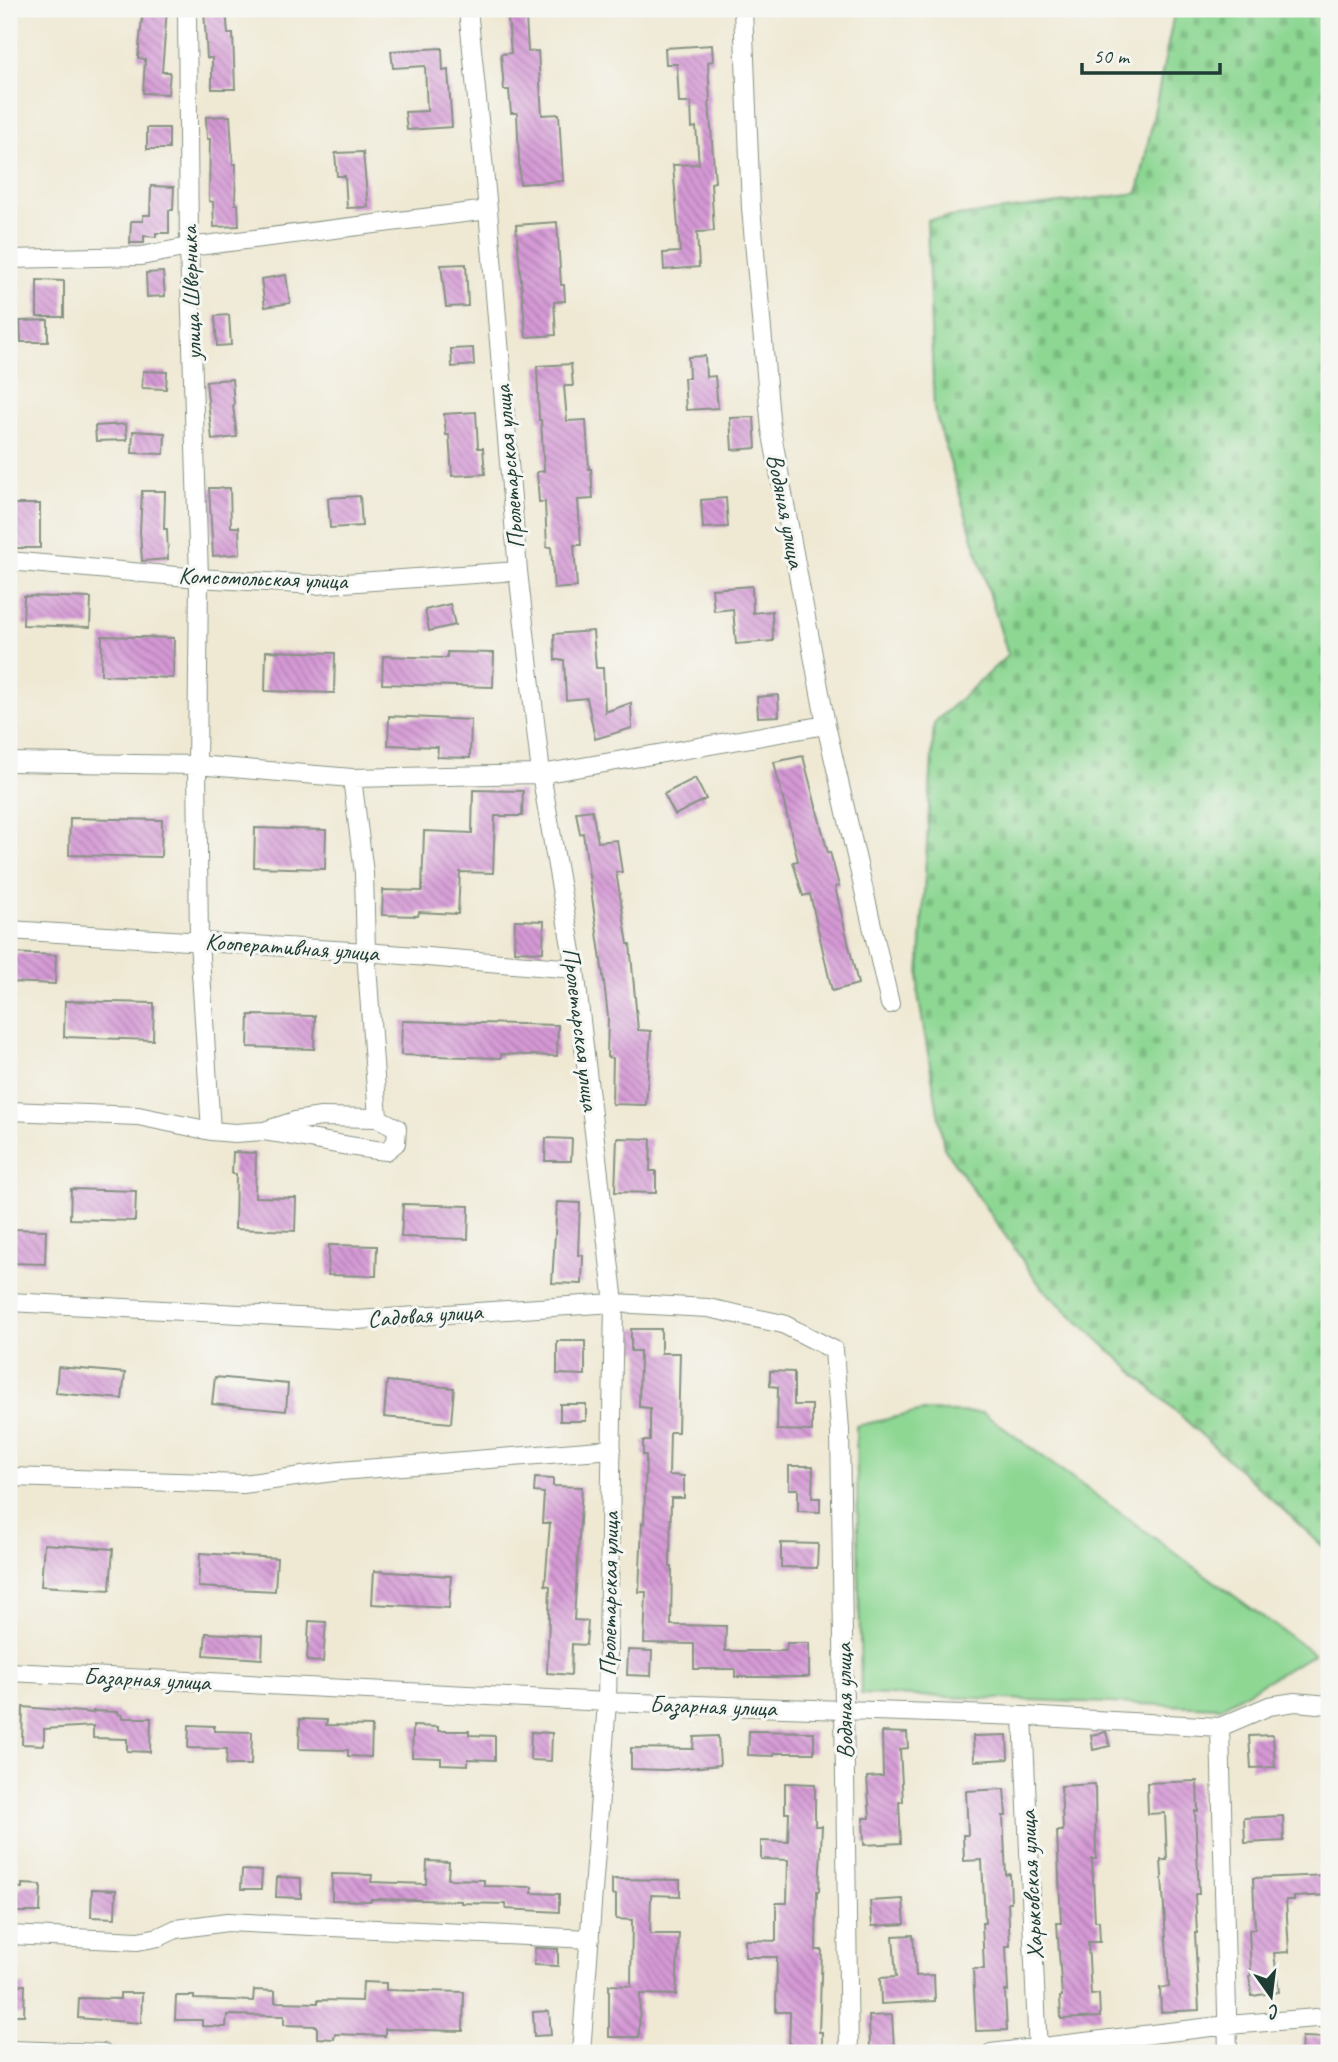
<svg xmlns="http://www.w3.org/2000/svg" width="1338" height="2062" viewBox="0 0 1338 2062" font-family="Caveat,sans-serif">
	<defs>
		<pattern id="cemetery-stones" width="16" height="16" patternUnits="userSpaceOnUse" patternTransform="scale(1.75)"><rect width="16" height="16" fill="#8dd793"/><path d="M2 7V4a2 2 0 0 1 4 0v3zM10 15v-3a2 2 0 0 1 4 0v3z" fill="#79b97f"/></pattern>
		<pattern id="building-back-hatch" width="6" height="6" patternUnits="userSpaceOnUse" patternTransform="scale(1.75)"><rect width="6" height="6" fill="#d599d5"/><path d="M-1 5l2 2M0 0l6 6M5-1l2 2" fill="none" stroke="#ac7eae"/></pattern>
	</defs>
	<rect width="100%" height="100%" fill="#f6f6f2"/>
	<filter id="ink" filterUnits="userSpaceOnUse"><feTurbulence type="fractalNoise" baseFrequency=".0143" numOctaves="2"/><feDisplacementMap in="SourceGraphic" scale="14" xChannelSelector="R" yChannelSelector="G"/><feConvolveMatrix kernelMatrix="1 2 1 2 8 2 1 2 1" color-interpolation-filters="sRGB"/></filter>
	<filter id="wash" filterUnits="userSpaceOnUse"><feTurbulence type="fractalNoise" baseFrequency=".00686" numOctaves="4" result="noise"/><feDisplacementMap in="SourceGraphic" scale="28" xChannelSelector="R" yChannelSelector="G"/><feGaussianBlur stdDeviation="1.57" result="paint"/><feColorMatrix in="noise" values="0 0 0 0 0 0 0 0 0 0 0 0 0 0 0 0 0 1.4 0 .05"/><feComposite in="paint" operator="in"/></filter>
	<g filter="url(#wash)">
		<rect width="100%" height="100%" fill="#efe9d4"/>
		<!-- grass -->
		<path fill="#8dd793" stroke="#568a64" stroke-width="2" d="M923 1411 983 1413 1314 1654 1221 1707 861 1694 856 1426Z"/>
		<!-- cemetery -->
		<path fill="url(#cemetery-stones)" stroke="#568a64" stroke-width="2" d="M1175 9H1329V1552L1042 1288 944 1148 918 994 934 723 1008 655 934 409 927 220 1138 193Z"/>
		<g id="blocks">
			<!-- building -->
			<path fill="url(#building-back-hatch)" d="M143 9H167L162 72H170L168 94 143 93 145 59 138 58Z
				M204 9H226L228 34H233L235 89H212V58H207Z
				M526 17 528 52 538 51 542 115 559 114 563 181 520 184 517 113H511L509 90H504L501 54 511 53 508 18Z
				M712 45 713 61 708 62 710 101H709L715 182 711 183 714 231 697 232 699 267 664 270 663 253 680 252 673 165 699 164 696 127 692 128 691 103H679L677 64H666L665 48Z
				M442 48 443 71 448 70 452 127 407 130 405 112 427 111 425 66 393 68 391 51Z
				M230 116 233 164H236L235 204H238L239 226 214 227 213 202 209 201 210 139H207L206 117Z
				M147 128H169V149H147Z
				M363 152 368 207 347 208 345 176H337L335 153Z
				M151 186 174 187 173 210H169V233H156V237L144 236V243H130L131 221H143V215H150Z
				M557 222 561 285H564L565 301 554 302 556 335 526 337 516 225Z
				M466 264 468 306 446 307 441 265Z
				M163 272 165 296 147 297 146 273Z
				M286 275 290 303 265 307 261 279Z
				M37 280 64 281V317H37Z
				M229 315 231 345 217 346 215 316Z
				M48 320V342H21L20 321Z
				M473 348 474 365 452 367 451 349Z
				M705 356 706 377 715 376 718 408 686 410 684 378H689L688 357Z
				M571 364 573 386H564L567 421 586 420 589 469H591L593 499 578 500 581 545H574L577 587 554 589 551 547H547L545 502H539L537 472 544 471 541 420H539L537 366Z
				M143 371 167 372 166 389 142 388Z
				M232 379 234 405 233 406 237 437 212 440 206 381Z
				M476 412 478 448H483L485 474 452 476 449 435H446L444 414Z
				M754 417 756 448 732 450 730 418Z
				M126 424 127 440 96 441 95 426Z
				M133 431 165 433 164 454 132 453Z
				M209 488H230L231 527H239L240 554 213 556Z
				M142 491H165L164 529H167L168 559 142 561 140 531Z
				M360 496 362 526 330 528 328 498Z
				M726 498 728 527 703 528 701 500Z
				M10 504H40V548H10Z
				M752 586 753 613 772 611 773 641 736 644 733 609 714 611 712 589Z
				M24 596 91 598 90 627 23 625Z
				M450 604 455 625 429 631 425 610Z
				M593 631 596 668H603L605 712 631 703 632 728 595 739 587 698 566 700 564 660H555L554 634Z
				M102 636 174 638 173 678 101 675Z
				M266 651 335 653 334 693 265 691Z
				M447 652 494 653 493 687 382 684 383 656 447 658Z
				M778 695 779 716 758 717 757 697Z
				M389 716 471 720 470 758 437 757 438 747 388 745Z
				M803 756 828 853 830 852 839 886 835 887 858 984 832 991 810 894 803 896 793 862 798 861 774 762Z
				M695 778 706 799 675 815 664 794Z
				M473 790 523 791 522 816H495L493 873 460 872 458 914 419 912 418 916 382 915 383 890 422 891 424 831 472 833Z
				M592 810 598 842 617 840 622 872H616L628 944H630L638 1030 651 1031 646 1105 612 1104 613 1058 607 1057 608 1017 604 982 583 833 580 834 576 812Z
				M70 818 162 820 161 857 69 855Z
				M255 828 326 830 325 869 254 867Z
				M515 920 544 921 543 952 514 951Z
				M9 953 56 955 55 984 9 982Z
				M65 1001 154 1003 153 1040 64 1037Z
				M249 1015 315 1016 314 1049 248 1047Z
				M402 1021 558 1025 557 1056 501 1054V1058L401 1055Z
				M546 1138 572 1139 571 1161H545Z
				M617 1138 651 1139 650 1171H656V1193L615 1192Z
				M233 1152 256 1153 255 1197 296 1198 295 1231 235 1229 236 1174H232Z
				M71 1189 136 1191 135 1221 70 1219Z
				M557 1202 580 1203 578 1255H583L582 1284 552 1283Z
				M403 1204 469 1206 468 1239 401 1237Z
				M9 1229 46 1230 45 1264 9 1263Z
				M329 1245 377 1246 376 1276 328 1275Z
				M631 1329H661V1353H680L678 1432H670L669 1475 684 1476V1498H671L670 1567H672L671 1625 726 1626 725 1651H786L787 1643H809V1677H735V1669H694V1644L644 1643 646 1592H639L642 1523H644L646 1455H643V1441H650V1408L639 1407 640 1351H631Z
				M557 1341H585V1375L557 1374Z
				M58 1367 125 1373 122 1399 56 1393Z
				M770 1371 794 1372V1405H812V1431L777 1430 778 1387 770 1386Z
				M215 1377 288 1384 286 1411 212 1404Z
				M387 1381 454 1388 451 1423 384 1417Z
				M560 1404H586V1421H560Z
				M789 1466H813L812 1498H820V1512L798 1511V1489H789Z
				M535 1478 553 1479V1486L582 1487 574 1620 588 1621 586 1645 572 1644 571 1675 547 1673 550 1586 545 1585 550 1523H542L544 1493 534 1492Z
				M781 1543 818 1544 817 1568 781 1567Z
				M44 1544 113 1549 110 1590 41 1586Z
				M200 1553 277 1558 275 1591 198 1587Z
				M374 1571 451 1576 449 1608 372 1604Z
				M309 1621 326 1622 323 1662 307 1661Z
				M206 1633 263 1636 262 1659 204 1655Z
				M628 1650 652 1651 651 1676 627 1675Z
				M23 1707 93 1713V1711L118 1712V1714L122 1715V1718H151L150 1752 127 1751V1739L93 1738V1726L44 1729V1745L22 1744Z
				M300 1719 327 1720 326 1725 372 1726 371 1757 348 1756V1750L299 1749Z
				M189 1725 214 1726V1731L252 1732 251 1765H226L227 1749 188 1748Z
				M413 1726 438 1727V1731H469V1735L495 1736V1760L468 1759V1765L441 1764V1758L412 1757Z
				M749 1731 814 1732V1753H774V1756L748 1755Z
				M531 1732 552 1733 551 1761 530 1760Z
				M882 1732 907 1733 908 1748 900 1749 903 1802H899L901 1843 864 1845 863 1818H870L867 1777 883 1776Z
				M1106 1732 1110 1746 1093 1750 1091 1735Z
				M1007 1735 1008 1759 974 1761 973 1736Z
				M1273 1735 1275 1767 1251 1768 1249 1736Z
				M718 1736 720 1765 666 1770 631 1769V1748L693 1749 694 1737Z
				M1197 1781 1198 1811H1195L1199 1894H1195L1197 1933H1195L1199 2010 1161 2012 1160 1988 1169 1987 1161 1860H1167L1165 1813 1148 1814 1147 1783Z
				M785 1783 815 1784V1826H822L819 1891H817L816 1950H822L819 2032H822V2053H789L790 2012H776L777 1957H745V1940L776 1941V1903H787L788 1860 761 1859V1841L788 1842 789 1813H785Z
				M1095 1784 1096 1859H1092L1095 1921H1099L1100 1942H1088L1091 1995 1099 1994 1100 2017 1061 2019 1060 1997 1062 1996 1057 1923H1061L1057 1831H1063L1061 1786Z
				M1004 1789 1006 1816H1003L1006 1875 1010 1874 1011 1902H1008L1010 1946H1006L1008 1991H1005L1007 2030 976 2031 973 1969H984L982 1923H985L982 1860 964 1861 963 1835H968L966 1791Z
				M1283 1816 1284 1841 1245 1843 1244 1818Z
				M427 1861 449 1862 448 1879 484 1880V1886L532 1887V1893L559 1894V1912L506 1909V1904L461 1903V1901L371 1899V1901L332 1900V1874L372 1875 371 1882 426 1884Z
				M242 1870 262 1871 261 1889H241Z
				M1329 1875V1895L1294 1897V1900H1286L1289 1952 1274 1953 1279 1992 1252 1996 1249 1976 1251 1975 1249 1930 1255 1929 1253 1878Z
				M277 1877 301 1878V1898L276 1897Z
				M612 1879 680 1880V1896L651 1895 650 1934H679L676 1995 640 1994 639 2037H609V1985L631 1986 632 1920 616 1919V1895L612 1894Z
				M22 1884 41 1885 40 1912H9V1887L22 1888Z
				M92 1889 116 1890 115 1918 91 1917Z
				M903 1899 905 1924 872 1926 870 1901Z
				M913 1935 916 1976 934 1975 935 2001 881 2004 880 1978 896 1977 893 1936Z
				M535 1948 558 1949V1966L534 1965Z
				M363 1982 386 1983V1990L464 1992 463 2031 385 2029V2036L335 2034 334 2039 317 2038V2026L284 2025V2016L227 2015 226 2027 202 2026V2020H175L176 1996H194V1999L253 2001 254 1990 275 1991V2002L318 2003V2000L362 2001Z
				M9 1985H25L24 2015H9Z
				M120 1993H142L141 2023 78 2018 79 1998 120 1999Z
				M549 2011 551 2035 534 2036 533 2012Z
				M892 2015 894 2048 870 2049 869 2016Z
				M1302 2037 1329 2038V2053H1301Z"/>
		</g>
	</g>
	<g filter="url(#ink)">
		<use href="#blocks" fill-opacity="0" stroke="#879384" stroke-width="2"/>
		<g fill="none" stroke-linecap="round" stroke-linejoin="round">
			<defs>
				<path id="street" d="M187 9 189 247 199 578 197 765 199 941 211 1131
					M468 9 488 210 518 571 541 774 575 969 614 1303 607 1702 581 2053
					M743 9 751 208 771 429 826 725 890 1004
					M9 259 141 256 189 247 488 210
					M9 561 199 578 315 585 518 571
					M9 762 197 765 352 778 541 774 826 725
					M352 778 364 873 366 952 378 1118
					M9 930 366 952 575 969
					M9 1111 138 1116 211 1131 235 1133 264 1131 295 1121 321 1117 378 1118 397 1128 396 1143 386 1151C345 1147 305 1137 264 1131
					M9 1302 357 1320 614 1303 708 1308 783 1324 834 1350 840 1430 849 2053
					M9 1477 243 1484 340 1471 612 1449
					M9 1672 607 1702 1023 1716 1220 1727 1269 1706 1295 1702 1329 1705
					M1023 1716 1038 2053
					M1220 1727 1228 2053
					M9 1935 138 1941 159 1937 176 1929 227 1922 590 1939
					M9 2050 103 2053
					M991 2053 1228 2025 1329 2017"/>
			</defs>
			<!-- street casing -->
			<use href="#street" stroke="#879384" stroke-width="20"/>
			<!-- street -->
			<use href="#street" stroke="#fff" stroke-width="18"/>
		</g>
	</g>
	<g text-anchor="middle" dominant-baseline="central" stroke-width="6" stroke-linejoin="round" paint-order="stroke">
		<!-- street labels -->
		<g font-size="24" fill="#1f3d34" stroke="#f6f6f2">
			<text transform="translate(191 293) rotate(-92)">улица Шверника</text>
			<text transform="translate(509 467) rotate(-95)">Пролетарская улица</text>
			<text transform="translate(786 511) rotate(79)">Водяная улица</text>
			<text transform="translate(263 578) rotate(2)">Комсомольская улица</text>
			<text transform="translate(292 947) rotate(4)">Кооперативная улица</text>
			<text transform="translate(581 1029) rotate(83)">Пролетарская улица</text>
			<text transform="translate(425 1315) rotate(-4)">Садовая улица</text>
			<text transform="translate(609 1594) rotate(-89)">Пролетарская улица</text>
			<text transform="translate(147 1679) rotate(3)">Базарная улица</text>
			<text transform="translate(844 1701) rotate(-91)">Водяная улица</text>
			<text transform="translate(713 1706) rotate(2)">Базарная улица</text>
			<text transform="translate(1031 1885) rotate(-93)">Харьковская улица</text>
		</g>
	</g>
	<!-- margin -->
	<rect width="1338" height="2062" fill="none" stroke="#f6f6f2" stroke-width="35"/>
	<!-- north arrow -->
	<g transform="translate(1271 1996) rotate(166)" stroke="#f6f6f2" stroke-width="5" paint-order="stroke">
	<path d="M0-5L12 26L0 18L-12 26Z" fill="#1f3d34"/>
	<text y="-10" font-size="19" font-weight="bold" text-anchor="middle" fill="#1f3d34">С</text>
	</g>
	<!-- scale -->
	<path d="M1082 63v10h138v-10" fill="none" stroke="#1f3d34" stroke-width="3.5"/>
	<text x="1093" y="63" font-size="21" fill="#1f3d34" stroke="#f6f6f2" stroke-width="5" paint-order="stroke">50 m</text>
</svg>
